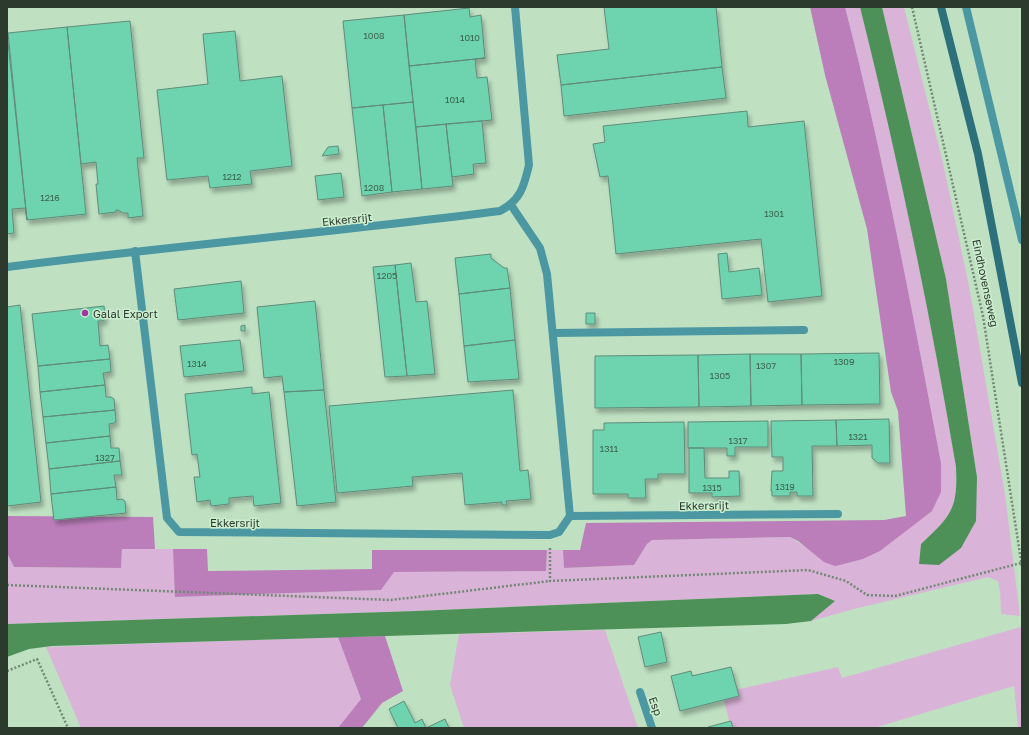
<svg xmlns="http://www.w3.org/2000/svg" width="1029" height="735" viewBox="0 0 1029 735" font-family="'Golos Text',sans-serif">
	<defs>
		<filter id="shadow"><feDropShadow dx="2.5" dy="4.5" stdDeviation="2" flood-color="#0004"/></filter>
	</defs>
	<rect width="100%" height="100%" fill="#bfe1c2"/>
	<!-- green -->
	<path fill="#dab3d8" d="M845 7H860C899 159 930 312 956 467 958 509 951 516 921 544L919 564 977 477 946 279 882 7H904L943 163 969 286 1005 494 1020 616 1001 614 1000 591 998 581 988 577 854 609 811 621 834 601 818 594 416 611 7 624V553L14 567 121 568 122 549H173L176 597 381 590 394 572 546 571 547 550H563L564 568 634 565 647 544 652 540 790 537 811 551 844 564 863 559 880 551 898 537 941 463C912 310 884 158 845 7Z
		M1021 627 1022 728H1018L1014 686 874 728H731L722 693 838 667 842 678Z
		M605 630 638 728H464L450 685 459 634Z
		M338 637 361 699 338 728H81L46 647Z"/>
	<!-- forest -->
	<path fill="#bc7eba" d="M810 7H845C884 158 912 310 941 463V492L932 511 880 551 863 559 844 564 835 566 824 562 798 541 790 537 652 540 647 544 634 565 564 568 563 550H580L586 523 884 520 906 516 898 411 891 392 867 229 825 75Z
		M7 516 153 517 155 549H122L121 568 14 567 7 553Z
		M173 549H207L208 571 372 569V550H547L546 571 394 572 381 590 175 597Z
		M385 636 403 691 382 703 362 728H338L361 699 338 637Z"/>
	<!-- water -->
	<path fill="#4d9158" d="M860 7H882L946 279 977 477 976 521 961 548 939 565 919 564 921 544C951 516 958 509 956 467 930 312 898 159 860 7Z
		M818 594 835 601 811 621 786 624 52 646 29 649 7 657V624L416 611Z"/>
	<!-- building -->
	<path fill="#6ed4af" stroke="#608b7a" filter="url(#shadow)" d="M604 7H716L722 67 561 85 557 55 609 49Z
		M469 8 470 17 481 15 485 58 409 66 404 15Z
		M404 15 413 102 352 108 343 21Z
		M130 21 144 158H137L143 216 128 218V213H123L118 210H116V212L99 214 96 184H98L96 162 81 164 67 27Z
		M67 27 86 214 27 220 8 33Z
		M235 31 240 81 282 76 292 166 250 171 252 184 210 188 208 176 167 180 157 90 208 84 203 34Z
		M7 33 27 220 25 208 12 209 14 233 7 234Z
		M485 58 475 59 477 78 487 77 492 120 416 127 409 66Z
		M722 67 726 98 564 116 561 85Z
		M413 102 422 189 392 192 383 105Z
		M383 105 392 192 362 196 352 108Z
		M747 111 748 127 804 121 822 296 768 302 761 239 616 254 608 176 600 177 593 144 605 142 603 126Z
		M482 121 486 163 473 164 474 174 452 177 446 124Z
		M446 124 453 186 422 189 416 127Z
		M338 146 339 154 322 156 328 147Z
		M341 173 344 197 318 200 315 176Z
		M727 253 729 272 759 268 762 295 722 299 718 254Z
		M491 254V258L504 268H507L510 288 459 294 455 258Z
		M411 263 416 302 427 301 435 374 407 376 395 265Z
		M395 265 407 376 385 377 373 267Z
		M241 281 244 313 178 320 174 289Z
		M510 288 515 340 464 346 459 294Z
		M315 301 324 390 284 392 282 376 264 378 257 307Z
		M20 305 41 502 7 506V307Z
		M104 306 105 318 103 321H98L100 346 108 345 110 359 38 366 32 314Z
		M586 313H595V324H586Z
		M245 325V331H241V326Z
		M240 340 244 371 184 377 180 346Z
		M515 340 519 379 468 382 464 346Z
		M879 353 880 404 802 405 801 354Z
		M750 354 751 406 699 407 698 355Z
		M750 354H801L802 405 751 406Z
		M698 355 699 407 595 408V356Z
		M110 359 111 372 103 373 105 385 40 392 38 366Z
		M105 385 106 397H111L114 399 115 410 43 417 40 392Z
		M252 387V394L269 392 281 503 254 506 253 496 229 498V504L211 506 210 500 197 502 194 477H200L197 454 192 455 185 394Z
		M324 390 336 502 297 506 284 392Z
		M513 390 520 471 528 470 531 499 506 501 507 505H502V502L465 505 462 473 412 477 413 486 337 493 329 406Z
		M115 410 116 421 114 423 109 424 110 436 46 443 43 417Z
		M889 419 890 463H878L872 458V445L837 446 836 420Z
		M836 420 837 446H812L813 496H797V492H790V496H772V491H771L772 471H783V457H772L771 421Z
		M768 421V447H735V456H727V448H688V422Z
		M684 422 685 474H658V479H645L646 498H628V494H593V430H604V423Z
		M110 436 111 448H119L120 461 49 469 46 443Z
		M689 448H704L705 478H729V471H739L740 496 712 497V493H689Z
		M120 461 122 475H114L116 487 51 494 49 469Z
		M116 487 117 500 122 499 125 501 126 513 54 520 51 494Z
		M661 632 667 662 645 667 638 637Z
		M731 667 739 696 680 711 671 676 691 671 692 676Z
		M404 701 415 723 422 719 426 728 445 719 449 728H398L389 709Z
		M731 721 733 728H708V727Z"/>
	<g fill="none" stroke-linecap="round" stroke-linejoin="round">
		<!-- path -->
		<path stroke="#718974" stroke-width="2.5" stroke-dasharray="2 2" stroke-linecap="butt" d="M912 7 983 316 1022 567
			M550 548V581L808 570 846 581 867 595 895 596 1021 563
			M7 585 391 600 550 581
			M7 671 37 659 68 728"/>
		<!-- lane -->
		<path stroke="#4b97a2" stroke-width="8" d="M553 333 804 330"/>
		<!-- street -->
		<path stroke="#4b97a2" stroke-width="8" d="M966 7 1022 240
			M135 251 167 518 179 532 550 535 559 532 570 516 547 274 540 248 511 205
			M7 267C171 246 336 232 500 211 521 200 524 186 529 165L515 7
			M570 516 838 514
			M640 692 652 728"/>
		<!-- secondary -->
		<path stroke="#2b707a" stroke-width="8" d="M941 7 978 154 1022 383"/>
	</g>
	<!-- markers -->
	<circle fill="#9e399e" stroke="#cceecf" stroke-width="1.5" cx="85" cy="313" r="4"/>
	<g text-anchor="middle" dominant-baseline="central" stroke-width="3" stroke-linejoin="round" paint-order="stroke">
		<!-- number labels -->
		<g font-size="9" fill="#3c604e">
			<text x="374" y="35">1008</text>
			<text x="470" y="37">1010</text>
			<text x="455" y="99">1014</text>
			<text x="232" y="176">1212</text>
			<text x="374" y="187">1208</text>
			<text x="50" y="197">1216</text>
			<text x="774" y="213">1301</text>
			<text x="387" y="275">1205</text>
			<text x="844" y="361">1309</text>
			<text x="197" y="363">1314</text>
			<text x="766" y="365">1307</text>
			<text x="720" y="375">1305</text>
			<text x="858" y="436">1321</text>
			<text x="738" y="440">1317</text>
			<text x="609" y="448">1311</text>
			<text x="105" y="457">1327</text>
			<text x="785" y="486">1319</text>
			<text x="712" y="487">1315</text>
		</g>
		<!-- street labels -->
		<g font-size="11" fill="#2c3a2e" stroke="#cceecf">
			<text transform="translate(347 219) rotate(-6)">Ekkersrijt</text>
			<text transform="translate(986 283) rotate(78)">Eindhovenseweg</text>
			<text transform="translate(704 505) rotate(-1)">Ekkersrijt</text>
			<text x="235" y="522">Ekkersrijt</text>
			<text transform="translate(656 706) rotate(70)">Esp</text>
		</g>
		<!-- poi labels -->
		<g font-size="11" fill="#2c3a2e" stroke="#cceecf" text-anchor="start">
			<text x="93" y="313">Galal Export</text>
		</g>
	</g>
	<!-- border -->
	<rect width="1029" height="735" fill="none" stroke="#2c3a2e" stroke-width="16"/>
</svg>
